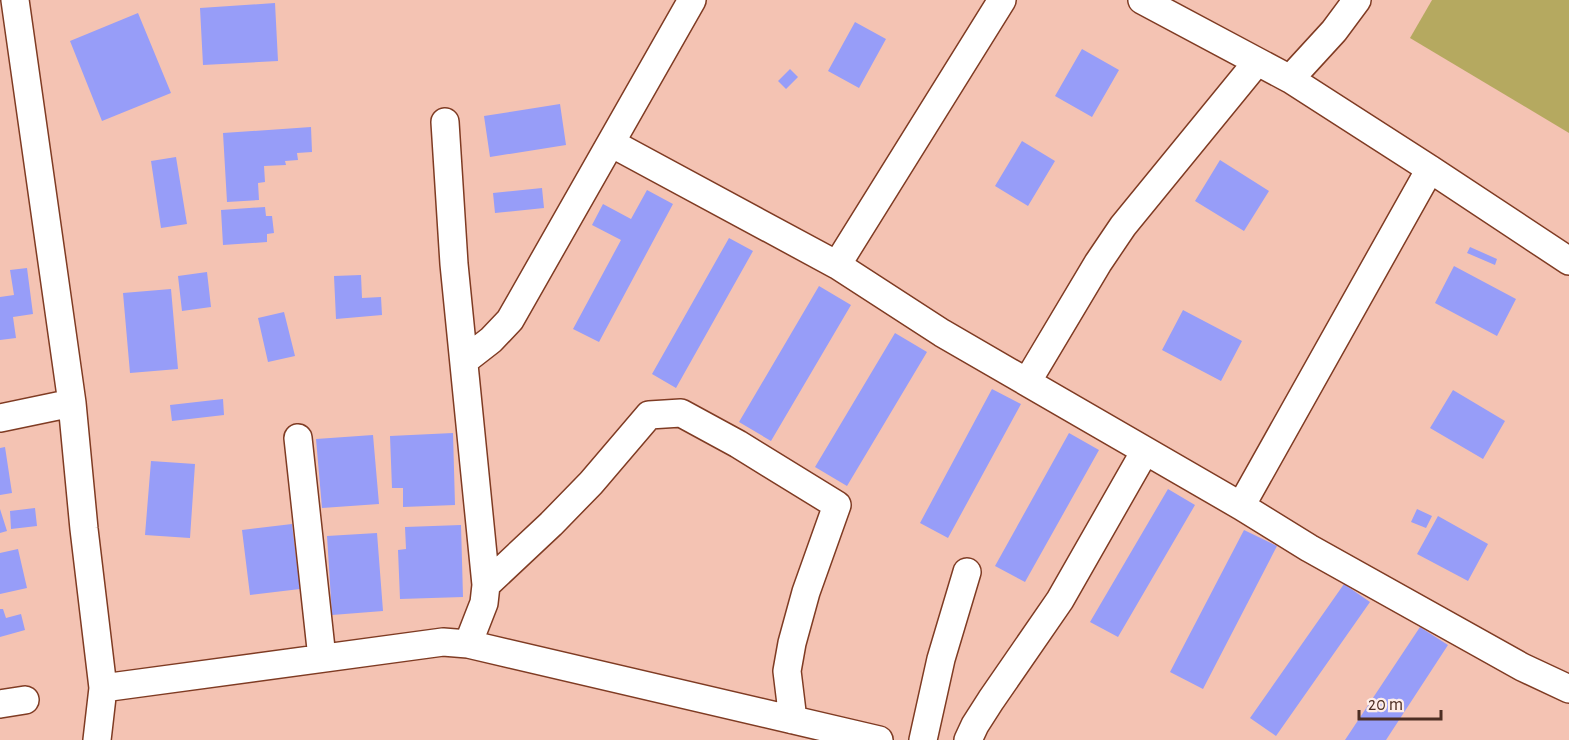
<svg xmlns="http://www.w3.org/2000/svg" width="1569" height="740" viewBox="0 0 1569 740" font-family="'Alegreya Sans',sans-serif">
	<rect width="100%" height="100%" fill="#f4c3b3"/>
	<!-- green -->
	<path fill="#b5a960" d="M1432 0H1569V133L1410 38Z"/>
	<!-- building -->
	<path fill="#979df8" d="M275 3 278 61 203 65 200 8Z
		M138 13 171 93 102 121 70 41Z
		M855 22 886 39 859 88 828 71Z
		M1082 49 1119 70 1092 117 1055 96Z
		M790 69 798 77 786 89 778 81Z
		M560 104 566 145 490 157 484 116Z
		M311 127 312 152 297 153 298 160 285 161 286 165 264 166 265 182 258 183 259 200 227 202 223 133Z
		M1022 141 1055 161 1028 206 995 186Z
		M176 157 187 224 161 228 151 161Z
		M1220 160 1269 191 1244 231 1195 201Z
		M542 188 544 208 495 213 493 193Z
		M647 190 673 204 599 342 573 329 621 240 592 225 603 204 631 219Z
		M265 207 266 216H272L274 233 267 234V242L223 245 221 210Z
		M729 238 753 251 676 388 652 374Z
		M1470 247 1497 259 1495 265 1467 253Z
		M1454 266 1516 299 1497 336 1435 303Z
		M27 268 33 314 13 317 16 338 0 340V297L14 295 10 270Z
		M207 272 211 307 182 311 178 276Z
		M361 275 362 298 381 297 382 315 336 319 334 276Z
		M819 286 851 305 771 441 739 422Z
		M171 289 178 369 130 373 123 293Z
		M1183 310 1242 341 1221 381 1162 350Z
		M284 312 295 356 268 362 258 318Z
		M895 333 927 352 847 486 815 467Z
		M992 389 1021 404 948 538 920 523Z
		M1453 390 1505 421 1483 459 1430 428Z
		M223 399 224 415 172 421 170 405Z
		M453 433 455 505 403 507V488H392L390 436Z
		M1069 433 1099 450 1025 582 995 566Z
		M373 435 379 504 322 508 316 439Z
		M5 447 12 493 0 495V448Z
		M151 461 195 464 190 538 145 535Z
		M1168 489 1195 505 1118 637 1090 622Z
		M35 508 37 526 11 529 10 511Z
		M0 509 7 531 0 533Z
		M1417 509 1432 516 1426 528 1411 522Z
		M1438 516 1488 544 1468 581 1417 554Z
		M292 524 300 589 250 595 242 530Z
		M461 525 463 597 400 599 398 550 406 549 405 527Z
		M1244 530 1277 546 1203 689 1170 672Z
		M377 533 383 611 332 615 327 536Z
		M18 549 27 588 0 594V553Z
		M1344 584 1370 602 1276 736 1250 718Z
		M0 609H3L6 618 21 614 25 630 0 637Z
		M1420 627 1448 645 1386 740H1345Z"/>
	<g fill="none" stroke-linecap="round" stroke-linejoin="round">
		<defs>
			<path id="minor" d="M15 0 72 403 84 529 103 688 97 740
				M1142 0 1290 79 1430 169 1569 261
				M1290 79 1334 31 1357 0
				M445 122 454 264 486 585
				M611 143 837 265 942 333 1241 506 1309 548 1522 667 1569 689
				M837 265 1002 0
				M464 361 491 340 510 320 692 0
				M1027 382 1098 263 1123 226 1257 62
				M0 418 72 403
				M298 438 322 658
				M1241 506 1430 169
				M468 644 484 603 486 585 551 524 591 483 649 415 681 413 738 444 837 505 806 592 792 643 787 671 793 720
				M103 688 443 642 468 644 879 740
				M0 704 25 700
				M923 740 941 659 967 572
				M968 740 975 725 991 700 1060 600 1145 451"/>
		</defs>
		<!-- minor casing -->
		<use href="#minor" stroke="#7f3b23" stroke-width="30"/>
		<!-- minor -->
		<use href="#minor" stroke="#fff" stroke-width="27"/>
	</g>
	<!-- scale -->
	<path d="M1359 710v9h82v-9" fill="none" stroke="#4d2e23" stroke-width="3"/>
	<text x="1368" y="710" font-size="18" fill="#4d2e23" stroke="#feede7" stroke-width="4.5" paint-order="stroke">20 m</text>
</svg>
